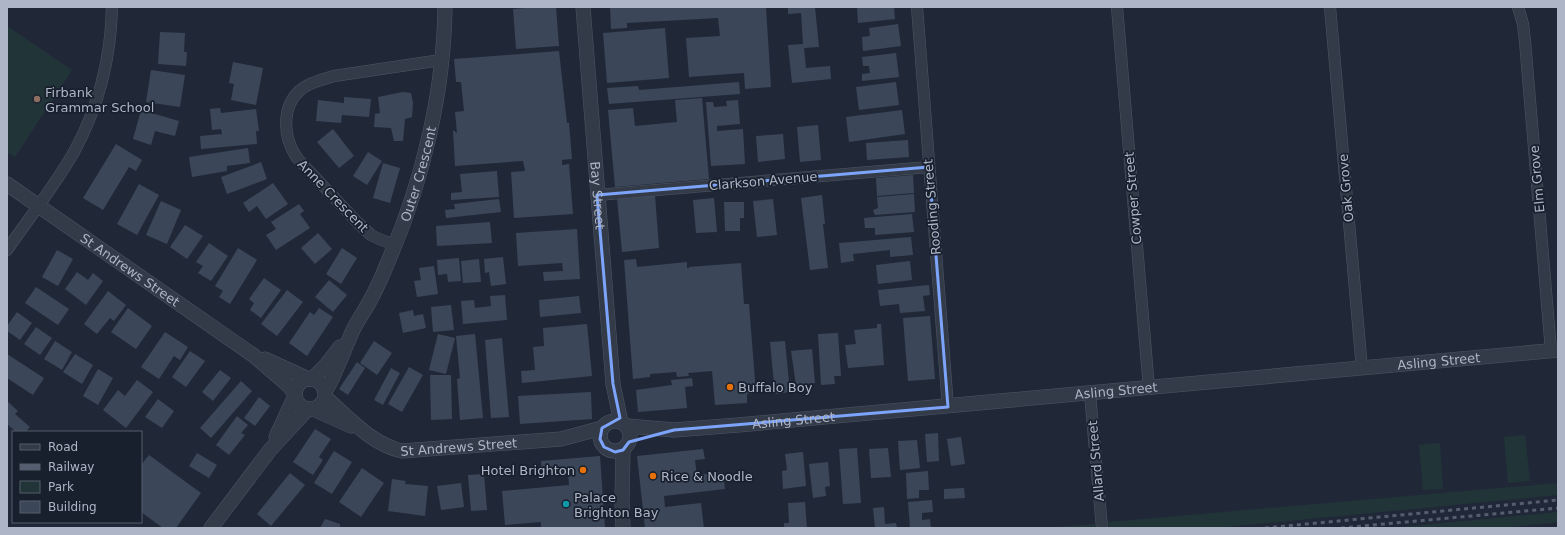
<svg xmlns="http://www.w3.org/2000/svg" width="1565" height="535" viewBox="0 0 1565 535" font-family="'DejaVu Sans',sans-serif">
	<rect width="100%" height="100%" fill="#202838"/>
	<!-- green -->
	<path fill="#213539" d="M7 26 72 70 15 157 7 152Z
		M1525 435 1530 481 1508 483 1504 437Z
		M1440 443 1443 489 1423 490 1419 445Z
		M1558 483V495L1214 528H1109L1108 522Z
		M1558 512V522L1503 528H1391Z
		M1095 524V528H1042Z"/>
	<!-- building -->
	<path fill="#3b4659" d="M538 7H556L559 46 516 49 513 9Z
		M610 7H766L771 87 745 89 744 73 689 77 686 38 720 36 718 18 627 23V28L611 29Z
		M788 7H815L819 47 804 48 806 68 830 66 831 79 792 83 788 45 803 44 801 13 788 14Z
		M857 7H894L895 19 858 23Z
		M898 24 901 46 863 51 862 37 870 36 869 28Z
		M665 28 669 78 607 83 603 33Z
		M160 32 185 33 184 52H187L186 66 158 64Z
		M559 51 567 123H569L572 159 562 160V165L569 164 573 214 514 218 511 172 525 171 523 161 455 166 453 130 457 133 455 112 464 111 461 82H456L454 59Z
		M896 53 899 77 862 81V74L870 73 869 66H863L862 57Z
		M233 62 263 68 256 105 231 100 234 84 229 83Z
		M151 70 185 75 180 107 146 102Z
		M739 82 740 94 609 104 607 88 638 86 639 90Z
		M896 82 899 105 859 110 856 87Z
		M403 92 411 93 413 103 412 117 405 119 403 141H394L391 128 374 127 375 114 380 113 378 97Z
		M344 97 371 99 369 117 342 115 341 123 316 121 318 100 344 103Z
		M702 98 709 179 615 187 608 110 633 108 635 126 677 122 675 100Z
		M738 100 740 124 717 126V131L743 129 745 164 711 166 706 102H713L714 107 727 106 726 101Z
		M220 108 221 113 256 109 259 131H256L257 144 201 149 200 136 222 134 221 129 212 130 210 109Z
		M141 110 179 121 175 136 155 131 151 145 133 139Z
		M902 110 905 134 849 142 846 117Z
		M818 125 821 160 800 162 797 127Z
		M333 129 354 156 339 168 317 142Z
		M783 134 785 159 758 162 756 136Z
		M908 140 909 157 867 160 866 143Z
		M116 144 142 160 136 171 129 167 103 210 83 198Z
		M248 148 250 163 227 166V171L192 177 189 157Z
		M368 152 382 161 367 185 353 176Z
		M261 162 267 179 227 194 221 177Z
		M383 163 400 168 390 203 373 198Z
		M497 171 499 197 451 200V193L462 192 460 174Z
		M913 175 914 193 877 196 876 178Z
		M273 183 288 204 266 219 257 206 249 212 243 203Z
		M139 184 159 195 137 235 117 224Z
		M914 194 915 212 875 215 874 213 873 210 878 208 877 197Z
		M655 195 659 248 622 252 617 198Z
		M822 195 825 224H823L828 268 810 270 801 198Z
		M714 198 717 232 696 233 693 200Z
		M499 199 501 212 446 218 445 210 455 209 454 204Z
		M773 199 777 235 757 237 753 201Z
		M161 201 181 210 167 244 146 235Z
		M724 202H744V218H740V231H725Z
		M299 204 304 211 300 214 310 228 276 250 266 235 276 229 271 222Z
		M912 214 914 232 875 235V228H865L864 218Z
		M490 222 492 243 437 246 436 226Z
		M185 225 203 236 187 259 170 247Z
		M577 229 580 279 544 281 543 272 563 271 562 263 518 266 516 233Z
		M318 233 332 249 315 264 301 248Z
		M911 237 913 255 890 257V250L853 254 854 261 841 263 839 243Z
		M209 243 228 256 211 281 198 273 203 266 196 262Z
		M238 248 257 260 230 304 219 297 223 291 215 286Z
		M342 248 357 258 341 284 326 274Z
		M57 250 73 259 58 286 42 277Z
		M503 257 506 284 491 286 489 272 485 273 484 259Z
		M459 258 461 281 448 282 447 274 438 275 437 260Z
		M479 259 481 282 463 283 461 261Z
		M636 259 637 267 687 262V268H689V267L741 263 744 304H749L756 393 747 394V403L715 405 712 371 688 373 689 376 677 377 676 372 650 374V377L633 379 624 260Z
		M910 261 912 280 878 284 876 265Z
		M434 266 438 294 417 297 414 281 421 280 419 268Z
		M77 272 88 280 93 273 103 281 86 305 65 289Z
		M264 278 281 290 261 318 250 310 254 303 249 299Z
		M329 280 347 295 333 312 315 297Z
		M929 285 930 295 923 296 925 311 900 313 899 304 880 306 878 290Z
		M36 287 69 309 58 325 25 303Z
		M287 290 303 302 277 336 261 324Z
		M108 291 126 305 114 321 110 318 97 334 84 324Z
		M505 295 507 320 463 324 461 301 474 300 475 308 491 306 490 296Z
		M579 296 581 313 540 317 539 300Z
		M451 305 454 330 433 332 431 307Z
		M128 308 152 326 136 349 111 332Z
		M319 308 333 317 307 356 289 343 310 312 314 315Z
		M413 310 414 316 423 314 426 328 403 333 399 313Z
		M17 312 32 323 20 340 7 331V326Z
		M930 316 935 379 908 381 903 318Z
		M587 324 592 376 522 383 521 371 535 370 533 347 544 346 543 328Z
		M877 324H881L884 365 848 368 845 345 856 344 854 330 877 328Z
		M36 327 52 338 40 355 24 344Z
		M165 332 188 347 180 360 174 356 159 379 141 367Z
		M838 333 841 376H834L835 384 821 385 818 334Z
		M438 334 455 338 446 374 429 370Z
		M475 334 483 418 460 420 457 379 460 378 456 336Z
		M502 338 509 417 491 418 485 340Z
		M55 341 72 352 62 370 44 359Z
		M374 341 392 353 377 375 360 363Z
		M785 341 790 392 775 394 770 342Z
		M812 349 815 383 796 385 791 351Z
		M190 351 205 361 186 387 172 377Z
		M7 354 44 378 33 395 7 378Z
		M75 354 93 365 82 384 63 372Z
		M357 362 365 368 348 395 339 389Z
		M409 367 423 375 402 412 388 404Z
		M391 368 400 373 383 405 374 400Z
		M98 369 113 378 98 405 83 396Z
		M220 370 231 378 213 401 202 392Z
		M430 375H451L452 419 431 420Z
		M692 378 693 386 685 387 687 408 638 412 636 390 672 385 671 380Z
		M137 380 153 392 126 428 103 410 118 390 125 396Z
		M241 381 252 391 211 438 200 428Z
		M591 392 592 419 520 424 518 396Z
		M259 397 270 406 255 426 244 418Z
		M158 399 174 411 162 428 145 417Z
		M7 401 18 411 15 414 30 427 25 432H16L7 424Z
		M237 416 248 425 241 433 245 435 229 455 216 445Z
		M315 429 331 439 319 457 323 460 313 475 293 462Z
		M938 433 939 461 927 462 925 434Z
		M961 437 965 464 951 466 947 439Z
		M917 440 920 468 900 470 898 441Z
		M857 448 861 503 843 504 839 449Z
		M888 448 891 477 871 478 869 449Z
		M703 449 705 459 695 460 697 475 723 472 725 489 664 496 665 507 701 503 704 528H645L637 456Z
		M334 451 352 462 332 494 314 483Z
		M803 452 806 486 783 489 782 471 787 470 785 454Z
		M197 453 217 465 209 478 189 466Z
		M149 455 201 493 176 528H163L141 512V465Z
		M600 456 605 528H541V522L505 525 502 491 569 485 568 473 542 475 541 461Z
		M828 462 830 486 825 487 826 496 813 498 809 464Z
		M362 468 384 483 361 517 339 502Z
		M928 471 929 490H919V498L907 499 906 473Z
		M290 473 305 485 271 526 257 514Z
		M484 474 487 510 471 511 468 475Z
		M392 479 406 481 405 484 428 486 425 516 388 511Z
		M461 483 464 507 441 510 437 486Z
		M964 488 965 498 944 499V489Z
		M932 500 933 512 922 513V520L930 519 931 528H910L908 502Z
		M805 502 807 528H784V523H789L788 503Z
		M884 507 885 524 896 523 897 528H875L873 508Z
		M325 519 340 524V528H320Z"/>
	<g fill="none" stroke-linecap="round" stroke-linejoin="round">
		<defs>
			<path id="minor" d="M917 7 948 407
				M1117 7 1149 389
				M1330 7 1362 369
				M1518 7 1523 24 1525 41 1551 351
				M597 195 929 167
				M395 245 379 239 371 235 358 223 297 158C282 136 280 100 308 85 316 81 325 79 334 76L441 60
				M7 250C29 218 54 187 74 152 98 108 111 57 112 7
				M1090 394 1102 528"/>
			<g id="tertiary">
				<path id="s1" d="M583 7 613 384 621 422"/>
				<path id="s2" d="M7 184 253 355 288 385 295 394"/>
				<path d="M265 359 309 379"/>
				<circle cx="310" cy="394" r="15"/>
				<path d="M312 379 326 365 340 347"/>
				<path id="s3" d="M325 391 330 383C338 366 345 348 353 330 359 318 368 306 374 293 380 282 385 269 390 257 423 180 444 91 445 7"/>
				<path id="s4" d="M325 397C348 417 371 444 402 451L561 439 602 428"/>
				<path d="M313 409 351 426"/>
				<circle cx="615" cy="436" r="15"/>
				<path id="s5" d="M627 426 674 430 738 425 1558 350"/>
				<path d="M276 437 295 396"/>
				<path d="M211 528 270 450 308 409"/>
				<path d="M623 528 622 501 623 450"/>
			</g>
		</defs>
		<!-- minor casing -->
		<use href="#minor" stroke="#4e5564" stroke-width="12"/>
		<!-- tertiary casing -->
		<use href="#tertiary" stroke="#4e5564" stroke-width="15"/>
		<!-- minor -->
		<use href="#minor" stroke="#333b49" stroke-width="11"/>
		<!-- tertiary -->
		<use href="#tertiary" stroke="#333b49" stroke-width="14"/>
		<!-- rail -->
		<path stroke="#555e70" stroke-width="3" stroke-dasharray="4 4" stroke-linecap="butt" d="M1265 528 1558 500
			M1341 528 1558 508"/>
	</g>
	<!-- marked area -->
	<path fill="none" stroke="#7da4fb" stroke-width="3" stroke-linejoin="round" d="M929 167 948 407 674 430 629 442 623 450 615 452 604 447 600 439 602 428 620 418 613 384 597 195Z"/>
	<!-- markers -->
	<circle fill="#8d6e63" stroke="#19202d" stroke-width="1.5" cx="37" cy="99" r="4"/>
	<g fill="#e8710a" stroke="#19202d" stroke-width="1.5">
		<circle cx="730" cy="387" r="4"/>
		<circle cx="583" cy="470" r="4"/>
		<circle cx="653" cy="476" r="4"/>
	</g>
	<circle fill="#0f9aa8" stroke="#19202d" stroke-width="1.5" cx="566" cy="504" r="4"/>
	<g text-anchor="middle" dominant-baseline="central" stroke-width="3.5" stroke-linejoin="round" paint-order="stroke">
		<!-- poi labels -->
		<g font-size="13" fill="#adb5c6" stroke="#19202d" text-anchor="start">
			<text x="45" y="92">Firbank<tspan x="45" dy="15">Grammar School</tspan></text>
			<text x="738" y="387">Buffalo Boy</text>
			<text x="575" y="470" text-anchor="end">Hotel Brighton</text>
			<text x="661" y="476">Rice &amp; Noodle</text>
			<text x="574" y="497">Palace<tspan x="574" dy="15">Brighton Bay</tspan></text>
		</g>
		<!-- street labels -->
		<g font-size="13" fill="#adb5c6" stroke="#19202d">
			<text stroke="none"><textPath href="#s3" startOffset="237">Outer Crescent</textPath></text>
			<text transform="translate(1537 179) rotate(-95)">Elm Grove</text>
			<text transform="translate(763 181) rotate(-5)">Clarkson Avenue</text>
			<text transform="translate(1346 188) rotate(-95)">Oak Grove</text>
			<text transform="translate(333 196) rotate(46)">Anne Crescent</text>
			<text stroke="none"><textPath href="#s1" startOffset="189">Bay Street</textPath></text>
			<text transform="translate(1133 198) rotate(-95)">Cowper Street</text>
			<text transform="translate(932 207) rotate(-95)">Rooding Street</text>
			<text stroke="none"><textPath href="#s2" startOffset="150">St Andrews Street</textPath></text>
			<text stroke="none"><textPath href="#s5" startOffset="815">Asling Street</textPath></text>
			<text stroke="none"><textPath href="#s5" startOffset="491">Asling Street</textPath></text>
			<text stroke="none"><textPath href="#s5" startOffset="167">Asling Street</textPath></text>
			<text stroke="none"><textPath href="#s4" startOffset="152">St Andrews Street</textPath></text>
			<text transform="translate(1096 461) rotate(-95)">Allard Street</text>
		</g>
	</g>
	<!-- border -->
	<rect width="1565" height="535" fill="none" stroke="#adb5c6" stroke-width="16"/>
	<!-- legend -->
	<rect x="12" y="431" width="130" height="92" fill="#19202d" stroke="#545c6a"/>
	<rect x="20" y="444" width="20" height="6" fill="#333b49" stroke="#545c6a"/>
	<text x="48" y="451" font-size="12" fill="#adb5c6">Road</text>
	<rect x="20" y="464" width="20" height="6" fill="#555e70" stroke="#545c6a"/>
	<text x="48" y="471" font-size="12" fill="#adb5c6">Railway</text>
	<rect x="20" y="481" width="20" height="12" fill="#213539" stroke="#545c6a"/>
	<text x="48" y="491" font-size="12" fill="#adb5c6">Park</text>
	<rect x="20" y="501" width="20" height="12" fill="#3b4659" stroke="#545c6a"/>
	<text x="48" y="511" font-size="12" fill="#adb5c6">Building</text>
</svg>
